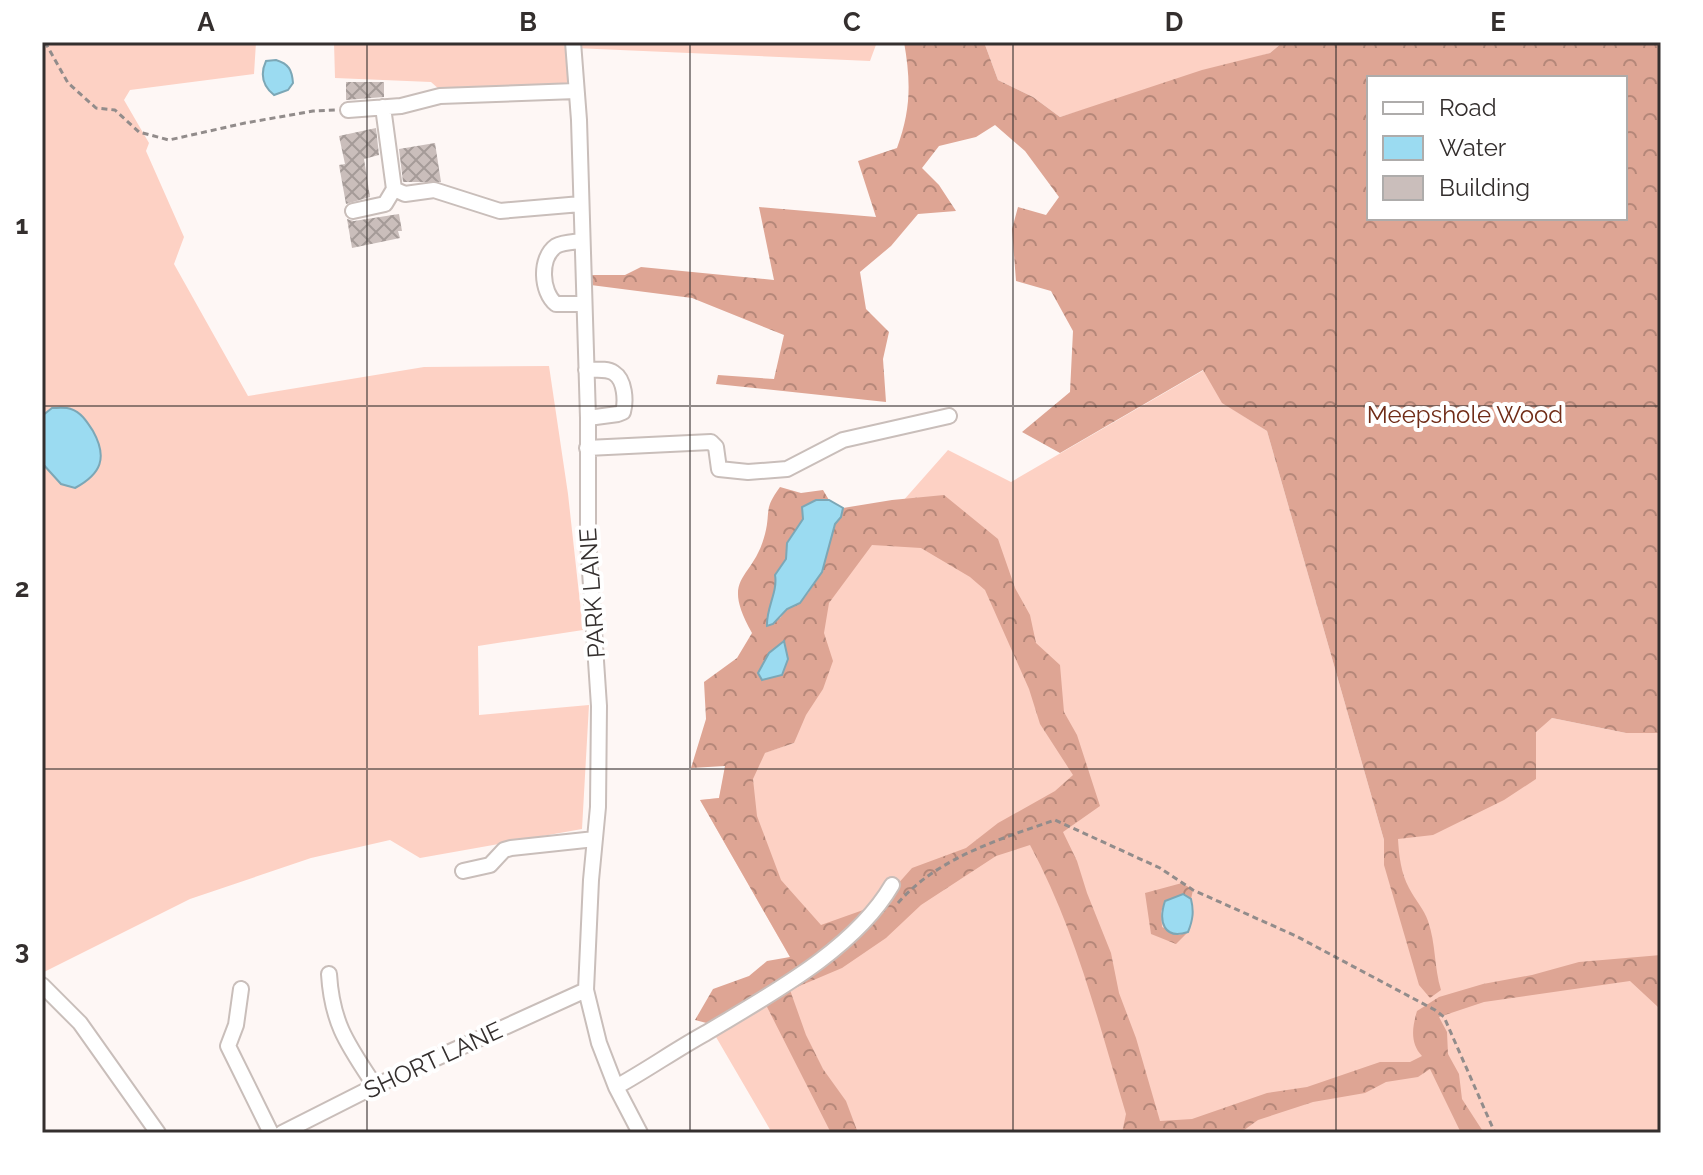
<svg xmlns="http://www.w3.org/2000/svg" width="1703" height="1175" viewBox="0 0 1703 1175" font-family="Raleway,sans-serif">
	<defs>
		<pattern id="forest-crowns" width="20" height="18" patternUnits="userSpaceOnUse" patternTransform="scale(2)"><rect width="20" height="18" fill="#dea594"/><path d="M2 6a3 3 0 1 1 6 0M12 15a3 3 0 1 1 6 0" fill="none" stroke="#b58779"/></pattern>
		<pattern id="building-cross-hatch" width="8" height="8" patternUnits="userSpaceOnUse" patternTransform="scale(2)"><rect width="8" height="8" fill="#cabebb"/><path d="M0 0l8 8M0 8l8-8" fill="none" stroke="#a59b98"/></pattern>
	</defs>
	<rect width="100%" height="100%" fill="#fef7f5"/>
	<!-- grass -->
	<path fill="#fdd1c4" d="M42 42H256L254 74 130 90 124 100 149 143 146 151 184 237 174 264 248 396 424 367 549 366 568 494 583 630 478 646 479 715 589 705 582 829 420 858 390 840 311 858 190 899 42 973Z
		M334 42H877L870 61 574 48 569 83 440 90 431 82 335 78Z
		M984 42H1283L1270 53 1060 117 1033 97 998 80Z
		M1204 370 1223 403 1267 431 1384 840 1552 718 1626 733H1661V1133H772L702 1013 790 957 700 800 719 798 726 766 794 743 810 621 849 562 948 450 1011 482Z"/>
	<!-- forest -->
	<path fill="url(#forest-crowns)" fill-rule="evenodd" d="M904 42H984L998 80 1033 97 1060 117 1202 70 1270 53 1283 42H1661V733H1626L1552 718 1536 732V779L1504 800 1433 835 1398 839C1399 856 1401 873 1409 888 1415 900 1424 909 1428 921 1436 944 1434 967 1441 990L1430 998 1419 985 1384 865V840L1267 431 1222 403 1203 370 1060 453 1022 432 1070 392 1073 331 1051 291 1016 281 1012 229 1018 207 1046 215 1059 197 1025 151 995 125 976 137 939 146 922 168 939 185 956 211 918 214 891 246 860 272 866 309 889 332 883 359 886 402 716 384 718 375 774 379 784 335 692 298 583 284V275H625L641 267 774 280 759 207 876 217 858 161 897 148C911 110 911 82 904 42ZM1369 78H1625V218H1369Z
		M780 487 801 493 823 490 829 500H816L787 543 786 559 775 574C777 590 769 605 767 621L780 618 787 609 800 603 808 593 822 572 835 524 841 517 843 508 892 500 944 495 998 539 1015 588 1030 615 1036 643 1060 665 1064 712 1077 735 1100 806 1063 832 1077 861 1087 893 1111 953 1119 993 1136 1038 1160 1121 1192 1119 1267 1093 1307 1087 1380 1062H1410L1422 1056C1410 1043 1412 1028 1417 1011L1439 997 1483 984 1532 975 1579 962 1661 955V1017L1658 1007 1630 981 1484 1002 1439 1017 1447 1032 1448 1054 1459 1074 1462 1099 1484 1133H1461L1430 1069 1418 1077 1386 1082 1365 1093 1313 1102 1258 1120 1240 1133H1122L1126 1114C1099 1024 1075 928 1030 845L996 856 921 905 886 938 842 968 790 990 806 1035 823 1069 846 1101 858 1133H831L765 1003 718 1026 695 1020 713 989 749 976 767 961 790 957 700 800 719 798 725 766 691 768 706 719 704 682 737 658 752 633C719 574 753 582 765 534 771 511 763 510 780 487ZM872 545 921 548 970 577 985 590 1029 689 1040 724 1073 775 1055 791 998 823 966 848 912 868 880 904 821 925 781 880 757 816 753 779 765 753 794 743 806 715 823 689 833 661 824 633 829 603Z
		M1182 883 1193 890 1191 899 1183 894 1165 901 1161 912 1162 927 1179 935 1188 932 1176 944 1151 934 1145 893Z"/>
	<!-- water -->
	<path fill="#9bdbf1" stroke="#7ca7b6" stroke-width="2" d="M276 60C289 64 292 70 293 83L288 90 274 95C263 86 260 74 266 61Z
		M52 408C58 408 66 407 71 409 82 413 87 422 93 431 108 458 101 474 75 488L61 484 42 463V416Z
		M816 500H829L843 508 841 517 835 524 822 572 800 603 787 609 773 624 767 626C766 608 778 592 775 575L786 559 787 543 803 519 802 507Z
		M784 641 788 659 782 675 762 680 758 673 769 653Z
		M1183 894 1191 899C1194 911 1193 920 1188 932 1164 940 1158 922 1165 901Z"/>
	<!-- building -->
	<path fill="url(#building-cross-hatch)" d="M346 82H384V97L346 100Z
		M376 128 379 155 364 159 370 197 346 204 339 165 345 164 339 136Z
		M435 143 441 182H403L399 149Z
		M399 214 402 231H398L400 238 352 248 347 219 354 221Z"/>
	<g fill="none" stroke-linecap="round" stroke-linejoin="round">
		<defs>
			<path id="minor" d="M573 42 579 120 588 418V541L599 706 598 807 591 880 586 990 599 1043 616 1087 640 1133
				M383 107 394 189 405 194 434 190 500 211 581 204
				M348 110 401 106 440 96 576 91
				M353 211 385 204 394 189
				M581 241C574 242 563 242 556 246 539 258 541 292 556 304H584
				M586 370C595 370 607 368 614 373 625 380 626 401 623 412L618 414 588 418
				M587 448 711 442 716 447 719 469 748 472 787 469 843 440 949 416
				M463 871 490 865 504 850 511 848 595 839
				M329 974C332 1024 348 1045 375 1086
				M42 985 80 1023 158 1133
				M241 989 236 1025 228 1046 271 1133
				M616 1087C647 1070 675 1050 706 1033 769 995 854 950 892 885
				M282 1133 375 1086 586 990"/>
		</defs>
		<!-- minor casing -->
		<use href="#minor" stroke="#c9beba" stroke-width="18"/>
		<!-- path -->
		<path stroke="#928c8b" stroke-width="3" stroke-dasharray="6 4" stroke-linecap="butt" d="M45 42 68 83 96 108 115 110 139 132 169 140 245 123 313 111 336 110
			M898 903C937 858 1000 839 1055 820L1160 868 1193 890 1296 936 1435 1010 1444 1017 1495 1133"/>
		<!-- minor -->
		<use href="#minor" stroke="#fff" stroke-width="14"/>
	</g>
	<!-- grid -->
	<path fill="none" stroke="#342f2e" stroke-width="2" stroke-opacity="0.55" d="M367 42V1133M690 42V1133M1013 42V1133M1336 42V1133M42 406H1661M42 769H1661"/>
	<g text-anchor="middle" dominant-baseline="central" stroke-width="8" stroke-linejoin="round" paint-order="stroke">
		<!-- park labels -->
		<g font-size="24" fill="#702c17" stroke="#fff">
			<text x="1465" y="414">Meepshole Wood</text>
		</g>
		<!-- street labels -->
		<g font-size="24" fill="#342f2e" stroke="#fff">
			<text transform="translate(592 593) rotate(-94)">PARK LANE</text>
			<text transform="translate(433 1060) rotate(-25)">SHORT LANE</text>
		</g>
	</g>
	<!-- border -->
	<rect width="1703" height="1175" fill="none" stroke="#ffffff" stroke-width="88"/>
	<!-- legend -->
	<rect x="1367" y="76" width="260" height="144" fill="#ffffff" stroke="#aeacab" stroke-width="2"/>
	<rect x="1383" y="102" width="40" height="12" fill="#ffffff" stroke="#aeacab" stroke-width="2"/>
	<text x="1439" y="116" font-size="24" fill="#342f2e">Road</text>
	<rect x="1383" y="136" width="40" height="24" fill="#9bdbf1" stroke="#aeacab" stroke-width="2"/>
	<text x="1439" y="156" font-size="24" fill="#342f2e">Water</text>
	<rect x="1383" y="176" width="40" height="24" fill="#cabebb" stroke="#aeacab" stroke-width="2"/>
	<text x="1439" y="196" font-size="24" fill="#342f2e">Building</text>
	<rect x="44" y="44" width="1615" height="1087" fill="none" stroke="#342f2e" stroke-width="3"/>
	<g font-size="26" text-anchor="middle" font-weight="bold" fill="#342f2e">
		<text x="206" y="31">A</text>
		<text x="528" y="31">B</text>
		<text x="852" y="31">C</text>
		<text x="1174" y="31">D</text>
		<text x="1498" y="31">E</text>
		<text x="22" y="234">1</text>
		<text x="22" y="597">2</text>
		<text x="22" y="959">3</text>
	</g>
</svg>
